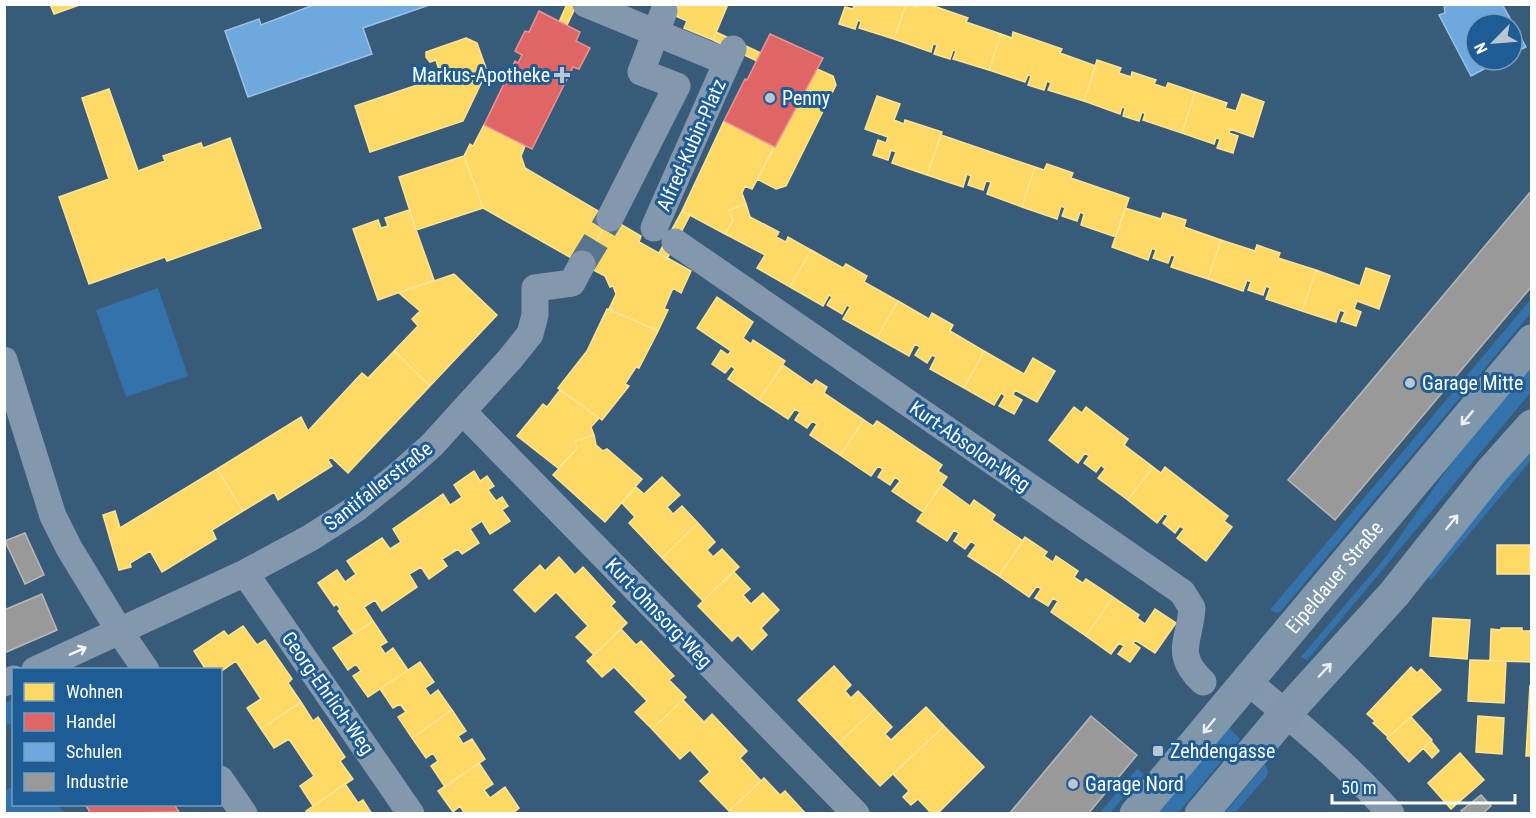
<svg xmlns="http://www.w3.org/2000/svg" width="1536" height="818" viewBox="0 0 1536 818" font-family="'Roboto Condensed',sans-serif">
	<rect width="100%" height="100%" fill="#395b7a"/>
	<!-- green -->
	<path fill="#3472ab" d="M158 288 188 376 126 397 96 310Z
		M1531 299V313L1281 611 1277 613 1270 610Z
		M1531 367V392L1307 660 1301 657 1385 558 1452 462Z
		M1531 445V460L1431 580 1424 574Z
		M12 700 13 722 5 726V703Z
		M1229 728 1240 739 1178 813 1157 814Z
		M1265 764 1268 771 1266 777 1235 813 1224 814Z
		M1137 769 1144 774 1110 813H1100Z
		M13 787 14 804 58 805 64 813H5V790Z"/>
	<!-- homes -->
	<path fill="#ffd966" stroke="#ffe494" stroke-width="1.5" d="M50 4H82L54 14Z
		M567 4H577L567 25 559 22Z
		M649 4H728L713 40 684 28 687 21Z
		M849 4H906L894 39 859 28 861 22 858 20 855 29 839 24 845 7 853 9 854 6Z
		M906 4 917 7 918 4H928L968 18 966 22 1001 34 989 70 953 59 956 51 953 50 950 59 934 54 937 45 933 44 931 52 894 39Z
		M716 32 761 53 757 61 713 40Z
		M1013 32 1062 49 1060 53 1096 66 1084 101 1048 90 1051 83 1047 81 1044 90 1028 85 1031 76 1028 75 1025 82 989 70 1001 34 1012 38Z
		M466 38 477 43 487 71 463 121 370 152 355 106 441 77 436 60 430 62 426 57V52Z
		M1097 60 1121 68 1119 73 1131 77 1132 72 1156 80 1154 84 1166 88 1168 83 1195 92 1182 133 1143 120 1145 114 1142 112 1139 121 1123 116 1125 108 1122 107 1120 114 1084 101Z
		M817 69 833 76 836 85 786 186 776 189 757 179Z
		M109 89 138 171 165 161 163 156 201 143 203 148 230 138 261 228 167 261 165 257 89 284 59 197 109 179 82 98Z
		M1195 92 1227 103 1225 108 1236 111 1242 94 1264 102 1253 137 1230 129 1229 133 1238 136 1233 153 1217 148 1220 139 1216 138 1214 144 1182 133Z
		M877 96 900 104 894 120 904 124 905 120 942 132 927 175 892 163 896 152 891 150 888 160 873 155 878 140 886 143 888 137 865 129Z
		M724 121 775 147 752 189 745 186 742 193 746 204 729 210 733 220 725 234 682 211Z
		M484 125 525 146 521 156 525 168 610 218 582 264 483 208 464 156 470 144 473 146Z
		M941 135 1035 167 1022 207 987 194 991 182 986 181 983 190 968 185 971 176 967 174 963 187 927 175Z
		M464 156 483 208 416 230 399 177Z
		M1047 164 1073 173 1071 178 1129 198 1116 237 1081 225 1084 214 1080 212 1077 221 1062 216 1065 208 1061 206 1057 219 1022 207 1035 167 1044 170Z
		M746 204 750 217 779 232 776 237 786 242 788 237 811 250 790 287 757 268 765 255 725 234 733 220 729 210Z
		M1125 208 1161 219 1163 213 1186 220 1184 227 1221 240 1208 279 1171 267 1175 256 1171 255 1168 263 1153 258 1156 250 1152 248 1148 260 1112 247Z
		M409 210 434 280 378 300 353 229 378 220 381 228 388 226 385 218Z
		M682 211 690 215 667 259 659 253Z
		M610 218 641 236 639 242 691 271 681 293 673 288 664 309 668 310 658 331 609 309 616 294 613 286 610 287 605 276 582 264Z
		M1221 240 1255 251 1257 245 1280 253 1278 258 1316 270 1302 311 1266 299 1270 288 1266 286 1263 295 1248 290 1251 282 1247 280 1243 291 1208 279Z
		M811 250 843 268 846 264 867 276 864 282 898 301 877 338 843 319 850 307 847 305 842 314 827 305 832 297 829 295 823 306 790 287Z
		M1366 268 1390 276 1379 309 1357 301 1354 309 1361 312 1356 326 1341 321 1345 312 1340 310 1336 322 1302 311 1316 270 1360 286Z
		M454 274 497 315 430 386 394 351 418 326 412 319 420 311 399 293Z
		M717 297 753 322 743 338 751 344 753 340 785 361 759 400 728 379 735 369 731 366 725 373 712 364 721 350 728 355 731 351 697 328Z
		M898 301 929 319 932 313 953 325 950 331 984 351 964 388 930 369 936 357 932 355 927 363 915 355 920 347 915 344 909 356 877 338Z
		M607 309 658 331 639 368 636 367 625 384 629 386 602 420 558 388 587 351Z
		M394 351 430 386 348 473 331 457 328 460 332 466 278 500 274 492 243 511 217 469 301 417 308 431 362 373 368 378Z
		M984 351 1024 374 1033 358 1055 371 1037 402 1015 390 1013 395 1022 400 1014 414 999 406 1005 396 1001 393 994 405 964 388Z
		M783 365 812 385 816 380 827 387 824 393 864 420 840 455 810 435 817 424 812 421 807 428 795 420 800 412 795 409 788 419 759 400Z
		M560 390 599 418 591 427 594 435 575 441 577 449 558 468 517 436 543 404 547 407Z
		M1074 407 1082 413 1086 407 1128 439 1124 445 1153 467 1128 500 1098 478 1105 469 1101 465 1096 472 1084 463 1089 456 1085 453 1078 463 1049 440Z
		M864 420 873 426 877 421 942 465 938 471 947 477 923 512 892 491 900 481 895 477 890 485 878 477 883 469 878 466 871 476 840 455Z
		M594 435 596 445 603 451 607 449 642 479 605 522 553 475 577 449 575 441Z
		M1153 467 1161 473 1165 467 1228 516 1224 521 1232 527 1206 561 1177 538 1184 529 1180 526 1175 533 1163 523 1168 516 1165 513 1157 523 1128 500Z
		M217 469 243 511 212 530 216 539 162 572 150 551 130 563 131 567 119 570 103 515 115 511 120 528Z
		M474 471 480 481 487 476 494 486 488 490 496 501 502 497 508 506 502 510 510 521 490 534 482 521 470 529 479 543 462 554 458 549 442 559 447 566 429 579 421 567 409 574 417 587 382 611 375 600 364 607 373 621 354 634 338 611 340 609 337 604 334 606 318 583 337 570 345 582 356 574 347 561 382 538 390 549 401 542 393 529 443 494 450 505 462 497 454 485Z
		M662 477 680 495 667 507 673 514 682 506 698 523 662 558 629 523 635 517 622 503 636 487 644 494Z
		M941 485 970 506 974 500 995 515 992 520 1023 541 999 576 968 556 976 545 971 541 965 549 954 541 959 533 954 530 947 541 917 521Z
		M698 523 715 542 707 550 713 557 722 549 739 567 703 601 662 558Z
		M1025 537 1047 552 1044 556 1053 562 1056 556 1078 571 1074 577 1083 583 1086 579 1113 597 1086 636 1051 612 1058 601 1053 598 1048 606 1035 598 1041 589 1037 586 1029 597 999 576Z
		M1497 545H1530V574H1497Z
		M559 557 575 575 583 567 615 602 611 606 627 623 594 655 576 637 588 626 556 592 535 612 514 590 540 565 545 571Z
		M733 571 750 589 743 595 751 604 763 593 779 610 761 628 767 635 752 650 738 635 732 641 698 606Z
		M1113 597 1139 615 1137 618 1145 624 1155 609 1176 623 1155 653 1135 640 1133 643 1140 648 1130 662 1118 654 1124 646 1119 643 1111 654 1086 636Z
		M1433 618 1470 620 1467 659 1430 656Z
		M373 621 387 642 380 646 385 654 393 648 408 670 368 697 353 676 361 671 356 664 348 670 333 648Z
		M243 626 257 645 265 640 292 679 288 683 301 702 261 729 247 708 261 699 236 661 220 672V670H206L194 651 224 631 228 636Z
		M1501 628H1522V631H1532V662L1490 661 1491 629 1501 630Z
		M621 629 636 645 641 641 674 676 669 680 686 697 652 729 635 712 647 701 614 667 602 677 587 661Z
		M1470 660 1506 661 1504 703 1468 701Z
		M420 662 434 682 425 688 430 696 438 690 452 710 412 738 398 717 406 712 400 704 393 708 380 689Z
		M834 666 851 685 845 691 851 698 858 691 875 709 839 743 798 700Z
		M1411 667 1417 673 1421 669 1441 690 1388 737 1373 723 1375 721 1367 714Z
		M1530 685 1532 756H1526Z
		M683 700 704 722 712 714 747 751 740 758 761 781 729 811 700 781 710 772 690 750 680 759 652 729Z
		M301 702 313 721 318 717 345 757 340 761 353 779 313 806 300 786 314 776 289 739 274 748 261 729Z
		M926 707 944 726 880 786 839 743 875 709 892 727 885 734 891 740Z
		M452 710 466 731 458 736 463 744 472 739 485 759 445 787 431 766 438 761 433 753 426 758 412 738Z
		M1478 716 1504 718 1502 754 1476 752Z
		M1411 717 1432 740 1409 762 1387 738Z
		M944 726 984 767 937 814H932L918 799 911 805 903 797 909 791 893 774Z
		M1431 741 1439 751 1432 758 1423 748Z
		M1460 753 1484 780 1451 809 1428 783Z
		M479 763 493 784 484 790 490 798 505 787 519 808 512 814H465L460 806 453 812 438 791Z
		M764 778 780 795 785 791 806 814H732L729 811Z
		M345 784 358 803 363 800 372 814H307L306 811Z"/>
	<!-- shops -->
	<path fill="#e06666" stroke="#e99494" stroke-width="1.5" d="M539 11 580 32 576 41 590 48 579 69 573 67 532 149 484 125 515 61 518 63 522 55 515 51 525 31 529 32Z
		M770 34 823 58 775 147 724 121 745 79 747 80Z
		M85 804H174L179 812 91 814Z"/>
	<!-- schools -->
	<path fill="#6fa8dc" stroke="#9ac2e6" stroke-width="1.5" d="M316 4H432L363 28 372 54 248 97 225 31 259 19 261 25Z
		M1444 4H1502L1526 47 1512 54V24H1476V60H1501L1471 76 1439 15 1445 13Z"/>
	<!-- industry -->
	<path fill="#999" stroke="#b8b8b8" stroke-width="1.5" d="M1532 190V286L1335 520 1288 480Z
		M25 533 44 575 25 584 5 541Z
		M42 594 57 630 4 653V610Z
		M1091 716 1137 755 1088 814H1009Z
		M1481 795 1491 806 1482 814H1463L1461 811Z"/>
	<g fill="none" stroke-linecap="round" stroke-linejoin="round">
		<!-- minor-tunnel -->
		<path stroke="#57748e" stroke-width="27" stroke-dasharray="27 14" stroke-linecap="butt" d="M582 264 610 218"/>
		<!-- minor -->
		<path stroke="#8398ad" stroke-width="27" d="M586 4 727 62 733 49
			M610 218 677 86 641 72 664 11
			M654 228 727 62
			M675 242 1182 592 1192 608C1190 641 1173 654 1203 682
			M4 360 53 516 69 548 120 632 146 670
			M463 412 856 814
			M245 573 411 814
			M35 670 245 573 310 538 357 508 397 476 432 445 510 359 530 334 535 315V288L572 283 582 264
			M1246 680C1296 722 1348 765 1391 814
			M4 683 14 679
			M220 779 244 814"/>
		<!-- major -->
		<g stroke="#8097ab" stroke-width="33">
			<path id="s1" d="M1136 814 1532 341"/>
			<path d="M1201 814 1286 713 1394 594 1491 472 1532 426"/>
		</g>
	</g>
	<!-- one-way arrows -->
	<defs><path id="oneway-shaft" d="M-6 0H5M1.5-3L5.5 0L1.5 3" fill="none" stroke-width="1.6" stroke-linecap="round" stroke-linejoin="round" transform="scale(1.5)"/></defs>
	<g stroke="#eceff2">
		<use href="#oneway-shaft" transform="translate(1467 418) rotate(130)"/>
		<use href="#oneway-shaft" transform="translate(1452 522) rotate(-51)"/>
		<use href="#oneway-shaft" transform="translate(1325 670) rotate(-47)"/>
		<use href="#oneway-shaft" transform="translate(1209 726) rotate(129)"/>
	</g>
	<use stroke="#f3f5f7" href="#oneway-shaft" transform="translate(78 651) rotate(-24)"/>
	<!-- markers -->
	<g fill="#bac6d0" stroke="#1e5c95" stroke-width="2">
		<path d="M559 66h6v6h6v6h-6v6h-6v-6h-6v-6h6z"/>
		<circle cx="770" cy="98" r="6"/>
		<circle cx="1410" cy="383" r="6"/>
		<rect x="1152" y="745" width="12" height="12" rx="3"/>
		<circle cx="1073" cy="784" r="6"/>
	</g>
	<g text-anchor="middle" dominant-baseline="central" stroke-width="6" stroke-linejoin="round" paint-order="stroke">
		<!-- poi labels -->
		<g font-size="20" fill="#fff" stroke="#1e5c95" text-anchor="start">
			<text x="550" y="75" text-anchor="end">Markus-Apotheke</text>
			<text x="782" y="98">Penny</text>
			<text x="1422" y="383">Garage Mitte</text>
			<text x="1170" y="751">Zehdengasse</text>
			<text x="1085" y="784">Garage Nord</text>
		</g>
		<!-- street labels -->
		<g font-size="20" fill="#fff" stroke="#1e5c95">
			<text transform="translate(691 145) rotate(-66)">Alfred-Kubin-Platz</text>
			<text transform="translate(970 446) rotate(35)">Kurt-Absolon-Weg</text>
			<text transform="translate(378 486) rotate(-38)">Santifallerstraße</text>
			<text stroke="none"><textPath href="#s1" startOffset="309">Eipeldauer Straße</textPath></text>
			<text transform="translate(659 613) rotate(46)">Kurt-Ohnsorg-Weg</text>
			<text transform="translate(328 693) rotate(55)">Georg-Ehrlich-Weg</text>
		</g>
	</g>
	<!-- border -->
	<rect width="1536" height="818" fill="none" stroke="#ffffff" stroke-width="12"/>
	<!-- legend -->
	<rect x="12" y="668" width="210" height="138" fill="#1e5c95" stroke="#789dbf" stroke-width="1.5"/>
	<rect x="24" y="683" width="30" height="18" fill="#ffd966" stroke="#789dbf" stroke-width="1.5"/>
	<text x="66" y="698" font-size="18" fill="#ffffff">Wohnen</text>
	<rect x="24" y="713" width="30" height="18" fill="#e06666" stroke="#789dbf" stroke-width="1.5"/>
	<text x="66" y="728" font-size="18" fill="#ffffff">Handel</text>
	<rect x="24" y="743" width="30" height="18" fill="#6fa8dc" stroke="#789dbf" stroke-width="1.5"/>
	<text x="66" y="758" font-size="18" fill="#ffffff">Schulen</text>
	<rect x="24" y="773" width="30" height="18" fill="#999999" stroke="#789dbf" stroke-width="1.5"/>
	<text x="66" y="788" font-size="18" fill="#ffffff">Industrie</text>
	<!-- north arrow -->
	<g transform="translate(1494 42) rotate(245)"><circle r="28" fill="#1e5c95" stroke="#789dbf" stroke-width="1.5"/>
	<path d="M0-4.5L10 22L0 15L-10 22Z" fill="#bac6d0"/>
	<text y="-9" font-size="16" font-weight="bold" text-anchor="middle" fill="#ffffff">N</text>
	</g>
	<!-- scale -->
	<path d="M1332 794v9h183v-9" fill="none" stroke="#ffffff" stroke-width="3"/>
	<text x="1341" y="794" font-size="18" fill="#ffffff" stroke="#1e5c95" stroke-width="4.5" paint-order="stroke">50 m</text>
</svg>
